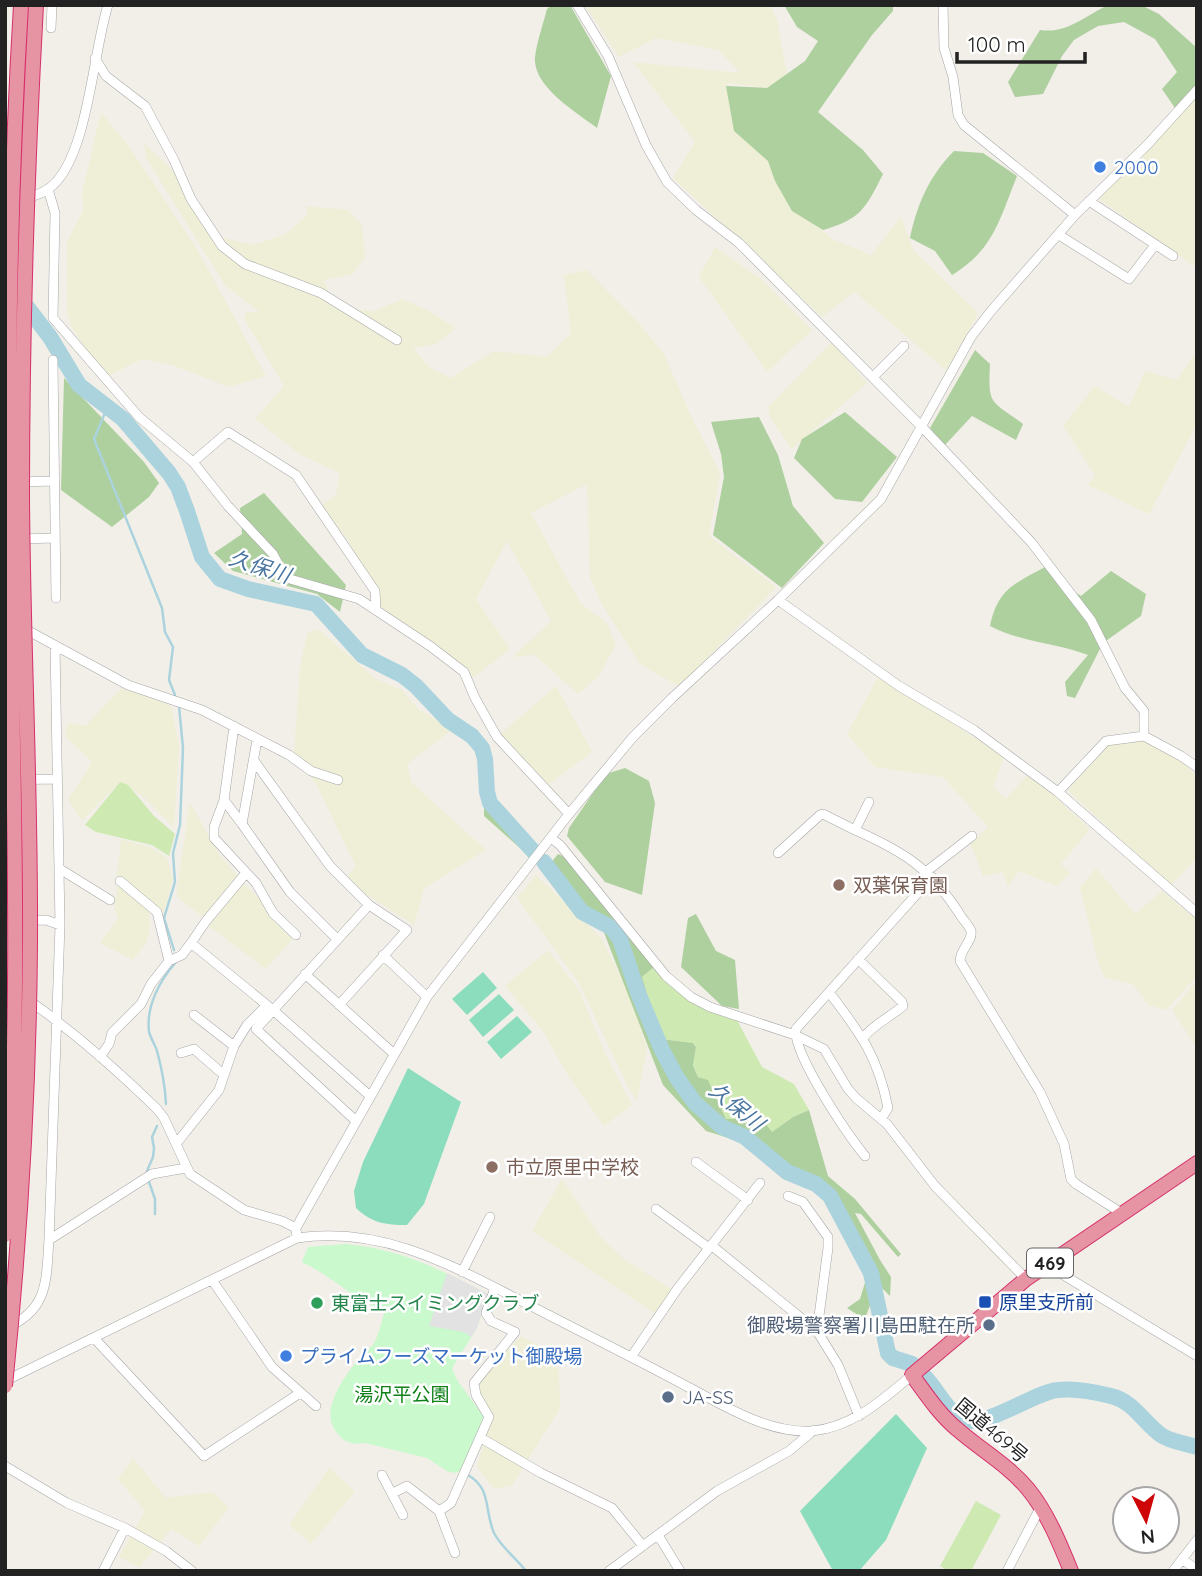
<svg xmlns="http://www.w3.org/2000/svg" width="1202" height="1576" viewBox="0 0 1202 1576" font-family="Quicksand,'Noto Sans JP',sans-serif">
	<rect width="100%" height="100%" fill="#f2efe9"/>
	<!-- farmland -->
	<path fill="#eeefd6" d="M585 5H770L777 20 787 74 767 88 727 83 734 131 774 165 780 191 832 239 871 255 901 217 914 251 978 313 948 372 855 292 822 317 673 178 695 142 633 62 740 73 719 50 656 38 619 57Z
		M1197 92V268L1099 199Z
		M101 112 130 148 197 249 266 376 229 387 172 365 142 359 104 378 71 326 67 310V242L83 211 82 193Z
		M144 143 173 171 216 236 253 245 286 234 307 215 306 206 348 210 362 225 365 257 353 274 324 280 334 308 375 311 402 299 429 311 456 328 436 344 413 348 430 368 451 378 494 351 547 357 571 333 564 275 587 270 637 321 664 354 690 414 720 473 709 536 776 587 680 687 640 664 601 603 590 577 587 484 531 513 581 604 607 623 616 645 598 677 578 694 535 655 513 657 551 621 507 541 476 599 510 649 474 677 427 643 377 613 375 591 348 540 321 506 336 495 340 473 301 455 255 419 284 386 244 318 247 312H259L225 285 146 158Z
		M715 247 761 279 812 330 767 372 699 277Z
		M832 342 867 383 792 449 770 418 768 407Z
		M1193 356 1197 358V424L1149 514 1088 485 1095 475 1063 426 1095 386 1129 407 1145 371 1177 380Z
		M318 629 376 679 402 690 418 709 453 729 407 764 411 782 486 850 424 888 414 925 344 880 356 867 317 786 294 753 300 668 307 633Z
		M879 675 1004 757 993 787 1006 799 1029 773 1090 829 1061 864 1070 873 1057 886 1019 871 1008 887 1003 872 983 876 970 843 988 827 943 777 875 767 847 734Z
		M126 684 171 706 179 746 174 828 145 798 120 782 82 820 68 800 92 762 65 736 68 723 85 726Z
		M556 686 592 752 549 784 497 737Z
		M1144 740 1183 763 1197 776V858L1171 885 1068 791 1109 743Z
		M190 802 218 853 247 887 296 935 266 969 211 928 203 917 176 896Z
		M121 839 152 848 167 858 173 879 164 912 117 876Z
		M1096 868 1135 914 1162 891 1197 920V976L1166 1010 1148 1005 1133 984 1105 978 1098 962 1080 888Z
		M536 875 602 939 628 993 647 1048 637 1101 628 1087 579 983 517 898Z
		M118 885 149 911 150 928 147 941 133 960 100 943 118 919 114 907Z
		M548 950 579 990 605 1053 632 1105 604 1126 569 1077 542 1030 505 986Z
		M1196 982 1197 984V1048L1172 1010Z
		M562 1179 600 1236 624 1259 674 1291 654 1313 532 1231Z
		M521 1336 545 1349 559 1371 560 1408 512 1485 494 1489 477 1467 491 1418 477 1385Z
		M133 1458 166 1498 212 1492 229 1507 199 1546 171 1529 140 1567 119 1557 145 1511 118 1479Z
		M329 1468 355 1491 311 1544 289 1525Z"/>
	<!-- grass -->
	<path fill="#cee9b2" d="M120 782 128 785 154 816 175 834 169 856 152 845 96 832 85 825Z
		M654 967 663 980 737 1020 762 1067 794 1084 809 1110 793 1117 772 1132 746 1119H726L708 1080 698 1077 693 1064 696 1046 692 1043 661 1039 642 977Z
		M976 1501 1001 1515 971 1571H949L940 1566Z"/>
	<!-- forest -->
	<path fill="#aed09f" d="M552 5H570L611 76 597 128C577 113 532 86 535 57 537 41 543 25 547 9Z
		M784 5H893V11L872 35 818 112 863 150 883 174C866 208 861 219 823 230L792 211 775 181 768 161 734 131 726 86 767 88 805 61 818 41 797 27Z
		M1108 5H1141L1159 14 1197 48V83L1175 108 1162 89 1177 72 1155 39 1124 22 1098 26 1074 40 1062 56 1043 94 1015 97 1008 82 1040 30C1067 34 1085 16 1108 5Z
		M954 151 983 153 1017 176C1000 218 994 250 952 275L935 251 910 238C917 204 930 175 954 151Z
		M975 350 990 364C988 406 990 399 1023 424L1016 440 972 416 945 445 930 428Z
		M64 378 144 462 159 483 149 497 112 527 61 490Z
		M845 412 897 457 862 502 835 499 794 458 802 439Z
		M759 417 778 455 793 506 824 543 782 588 713 535 724 477 721 454 711 422Z
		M264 493 346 585 340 612 317 594 233 571 214 553 242 534 240 508Z
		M1045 567 1064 585 1081 596 1111 571 1146 594 1141 616 1103 643 1075 698 1067 696 1065 682 1088 655C1056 643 1020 642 990 626 998 589 1014 584 1045 567Z
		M625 768 649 781 655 803 642 895 605 882 567 836 569 828 606 774Z
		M484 798 535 849 530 857 484 816Z
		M558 854 565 857 654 967 642 977 661 1039 693 1043 696 1047 693 1065 698 1077 708 1080 726 1119H746L756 1126 764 1122 772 1132 793 1117 809 1110 828 1176 855 1199 901 1254 898 1257 861 1214 855 1213 880 1260 891 1277 890 1296 878 1284 866 1316 861 1317 847 1308 860 1299 870 1266 837 1200 816 1187 786 1178 751 1145 706 1131 663 1085 603 930 579 914 545 870Z
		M696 914 716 951 735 960 739 1009 722 1006 681 967 688 918Z"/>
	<!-- park -->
	<path fill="#c9f9cd" d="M345 1244C402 1249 438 1269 488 1294L477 1328 452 1368 457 1380 484 1417 474 1439 468 1461 462 1470 455 1473 447 1471 427 1458 365 1443C352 1445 345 1443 337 1433 318 1410 345 1376 360 1357 363 1353 368 1350 372 1346 379 1337 381 1321 385 1311 352 1298 333 1277 302 1262L308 1247Z"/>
	<!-- pitch -->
	<path fill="#8bddbd" d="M483 972 497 988 467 1015 452 999Z
		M499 994 514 1010 483 1037 469 1020Z
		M517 1016 532 1032 501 1059 487 1042Z
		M408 1068 461 1102 424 1204 407 1225C385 1225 372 1223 356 1208L354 1191 363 1162Z
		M896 1414 927 1448 886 1540 859 1571H833L800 1511Z"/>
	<!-- parking -->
	<path fill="#e2e2e2" d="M447 1273 488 1294 477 1328 471 1337 464 1332 429 1326Z"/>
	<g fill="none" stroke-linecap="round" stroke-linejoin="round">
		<!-- stream -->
		<path stroke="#abd3dd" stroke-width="2.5" d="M107 408 94 439 162 608 165 632 173 647 169 680 175 695
			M174 950 164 918 175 882 173 853 180 825 183 748 179 706
			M166 1104C165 1085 162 1069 157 1051 155 1044 150 1038 149 1031 146 1006 160 980 176 962
			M147 1171 153 1157 154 1148 152 1137 157 1126
			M149 1182 155 1199V1214
			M468 1475C492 1489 484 1510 494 1533 501 1547 517 1559 526 1571"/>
		<!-- river -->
		<path stroke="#abd3dd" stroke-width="16" d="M20 298 50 337 79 385 123 419 169 473 178 487 187 511 202 557 220 579 248 589 316 604 362 655 402 675 416 686 448 720 472 736 482 748 485 759 487 792 490 803 534 852
			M544 862 582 912 612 928 620 939 638 993 662 1050 677 1078 695 1103 722 1127 745 1137 787 1172 816 1184 830 1196 871 1273 888 1353 893 1358 912 1364
			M924 1376C936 1388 945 1407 958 1417 980 1434 1032 1392 1058 1390 1074 1388 1095 1392 1111 1396 1133 1401 1144 1423 1161 1435 1171 1442 1185 1443 1197 1447"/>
		<defs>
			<path id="minor" d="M577 5 608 56 646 145 667 182 696 210 739 243 922 427 1031 542 1091 620 1125 688 1144 711V736L1181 756 1197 767
				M943 5 944 48 953 77 958 115 964 125 1075 215
				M51 28 52 5
				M95 58 106 76 145 106 174 160 191 199 222 246 245 264 321 293 397 340
				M48 189 55 213 53 318 139 417 193 462 228 432 296 475 375 591 376 608
				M5 201C21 200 39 197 52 186 88 155 93 52 108 5
				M1089 201 1173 256
				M1059 235 1129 279 1155 245
				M53 360 56 598
				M873 377 904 346
				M193 462 228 506 273 554 282 571 290 579 359 599 430 646 464 672 475 698 497 737 569 814
				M18 482 54 481
				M18 539 55 538
				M778 600 899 686 974 730 1058 792 1197 913
				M23 628 128 685 202 710 289 755 311 771 338 780
				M234 726 224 800 242 824
				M257 740 242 824 290 892 337 939
				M255 762 330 866 369 905 407 930 339 1005
				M5 780 57 779
				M1058 792 1106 741 1144 736
				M224 800 214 827V838L256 883 273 913 296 935
				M869 802 855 830C904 852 929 867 959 913 962 919 969 925 971 931 973 941 960 949 960 961L1040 1092 1064 1144 1071 1179 1076 1184 1123 1214
				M551 838 560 845 666 976 691 997 710 1007 795 1035 824 1049 848 1089 857 1099 887 1124 935 1186 1026 1279
				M778 853 820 815 823 814 855 830
				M60 869 110 900
				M927 871 972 836
				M5 921 46 920 60 925
				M191 943 206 921 246 873
				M383 955 427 997
				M858 959 902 1002 903 1006C889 1018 875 1023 863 1038
				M169 961 182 955 191 943 273 1010 370 1096
				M305 974 394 1054
				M5 984C60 1020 110 1063 157 1109L164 1118 190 1174 244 1210 282 1221 296 1228
				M829 992C860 1033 878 1056 888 1108L881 1119
				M194 1015 234 1046
				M181 1053 194 1049 224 1075
				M100 1057 109 1044 112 1033 141 1004 151 984 169 961 157 912 120 881
				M356 1121 256 1029 369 905
				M176 1144 219 1090 234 1046 247 1025 267 1005
				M865 1156C848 1135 792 1053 796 1029L932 877
				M696 1162 748 1200
				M788 1196 803 1202 828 1237V1248L817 1331 838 1365 859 1416
				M656 1209 709 1248
				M297 1238 296 1228 301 1219 427 997 569 814 633 737 672 698 778 600 881 499 971 337 991 311 1075 215 1148 144 1197 90
				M49 1240 60 925 55 645
				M711 1245 817 1331
				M1047 1265 1197 1356
				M462 1272 490 1217
				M212 1280 272 1367 316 1406
				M8 1327C49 1309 46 1279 49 1240L152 1174 186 1168
				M94 1338 204 1456 300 1393
				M631 1357 678 1288 760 1183
				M5 1381 297 1238C388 1225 459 1270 537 1309 587 1335 638 1360 688 1387 725 1406 769 1434 812 1431 853 1427 882 1400 912 1375
				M481 1438 541 1473 612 1508 643 1546
				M5 1466 67 1503 125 1528 166 1551 192 1571
				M382 1475 403 1515
				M393 1493 407 1486 439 1511 455 1553
				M439 1511 451 1503 489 1417 476 1395 474 1383 515 1332 491 1321 486 1313 495 1288
				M658 1535 680 1571
				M1182 1559 1197 1570
				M103 1571 125 1528
				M609 1571 717 1491 789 1451 814 1430
				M1007 1571 1040 1508
				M1173 1571 1197 1540"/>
			<path id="highway" d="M1071 1571C1060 1544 1047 1512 1028 1489 1008 1465 981 1450 957 1429 939 1414 926 1394 912 1375L1026 1279 1197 1163"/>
		</defs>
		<!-- minor casing -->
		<use href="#minor" stroke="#a6a6a6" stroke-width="10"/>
		<!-- highway casing -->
		<use href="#highway" stroke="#d72f6a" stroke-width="16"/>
		<!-- minor -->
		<use href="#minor" stroke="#fff" stroke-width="9"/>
		<!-- highway -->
		<use href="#highway" stroke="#e694a4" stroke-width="14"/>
		<defs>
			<path id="highway-bridge" d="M5 1235C24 990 11 745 9 500 8 335 11 170 21 5
				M5 1386C20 1239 29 1091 30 943 31 795 23 646 22 498 22 334 27 169 36 5"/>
		</defs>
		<!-- highway-bridge casing -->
		<use href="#highway-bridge" stroke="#d72f6a" stroke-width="16" stroke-linecap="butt"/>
		<!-- highway-bridge -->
		<use href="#highway-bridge" stroke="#e694a4" stroke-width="14"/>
	</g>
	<!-- markers -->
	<g fill="#3f7fe0" stroke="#fff" stroke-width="2.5">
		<circle cx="1100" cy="167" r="7"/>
		<circle cx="286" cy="1356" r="7"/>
	</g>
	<g fill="#8d6e63" stroke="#fff" stroke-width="2.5">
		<circle cx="839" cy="885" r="7"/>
		<circle cx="492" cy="1167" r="7"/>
	</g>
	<rect fill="#1a4fb4" stroke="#fff" stroke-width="2.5" x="978" y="1295" width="14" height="14" rx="3.5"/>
	<circle fill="#2e9e5b" stroke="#fff" stroke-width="2.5" cx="317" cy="1303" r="7"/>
	<g fill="#5c6f8a" stroke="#fff" stroke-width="2.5">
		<circle cx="989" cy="1325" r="7"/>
		<circle cx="668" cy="1397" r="7"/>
	</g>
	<g text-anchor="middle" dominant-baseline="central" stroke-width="5" stroke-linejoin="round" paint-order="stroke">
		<!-- shield labels -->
		<rect fill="#fff" stroke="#646464" stroke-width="2" x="1027" y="1248.5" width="46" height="29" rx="5"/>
		<g font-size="18" font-weight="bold" fill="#222">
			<text x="1050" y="1263">469</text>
		</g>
		<!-- shop labels -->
		<g font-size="19" fill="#366cbe" stroke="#fff" text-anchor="start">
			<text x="1114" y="167">2000</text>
			<text x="300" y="1356">プライムフーズマーケット御殿場</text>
		</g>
		<!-- education labels -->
		<g font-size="19" fill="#785e54" stroke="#fff" text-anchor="start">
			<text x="853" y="885">双葉保育園</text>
			<text x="506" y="1167">市立原里中学校</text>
		</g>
		<!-- transit labels -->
		<g font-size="19" fill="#164399" stroke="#fff" text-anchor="start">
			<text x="999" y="1302">原里支所前</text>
		</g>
		<!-- leisure labels -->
		<g font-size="19" fill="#27864d" stroke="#fff" text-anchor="start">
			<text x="331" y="1303">東富士スイミングクラブ</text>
		</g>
		<!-- service labels -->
		<g font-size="19" fill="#4e5e75" stroke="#fff" text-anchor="end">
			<text x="975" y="1325">御殿場警察署川島田駐在所</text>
			<text x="682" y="1397" text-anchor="start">JA-SS</text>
		</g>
		<!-- park labels -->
		<g font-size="19" fill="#0f8118" stroke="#fff">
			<text x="402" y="1394">湯沢平公園</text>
		</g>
		<!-- street labels -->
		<g font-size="19" fill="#222" stroke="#fff">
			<text transform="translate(992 1430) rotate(40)">国道469号</text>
		</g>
		<!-- water labels -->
		<g font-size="21" font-style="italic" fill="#4a76a0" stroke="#fff">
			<text transform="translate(260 566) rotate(18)">久保川</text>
			<text transform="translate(737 1106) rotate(39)">久保川</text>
		</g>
	</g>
	<!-- border -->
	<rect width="1202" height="1576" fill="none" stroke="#222222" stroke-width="14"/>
	<!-- north arrow -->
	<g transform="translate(1146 1520) rotate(174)"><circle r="33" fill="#ffffff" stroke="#a7a7a7" stroke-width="2"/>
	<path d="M0-5L12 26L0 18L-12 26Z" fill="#ce0608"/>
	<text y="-10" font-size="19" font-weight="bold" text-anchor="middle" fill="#222222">N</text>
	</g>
	<!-- scale -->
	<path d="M957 52v10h128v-10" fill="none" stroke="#222222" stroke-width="3.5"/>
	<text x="968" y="52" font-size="21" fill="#222222" stroke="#ffffff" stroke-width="5" paint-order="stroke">100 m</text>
</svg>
